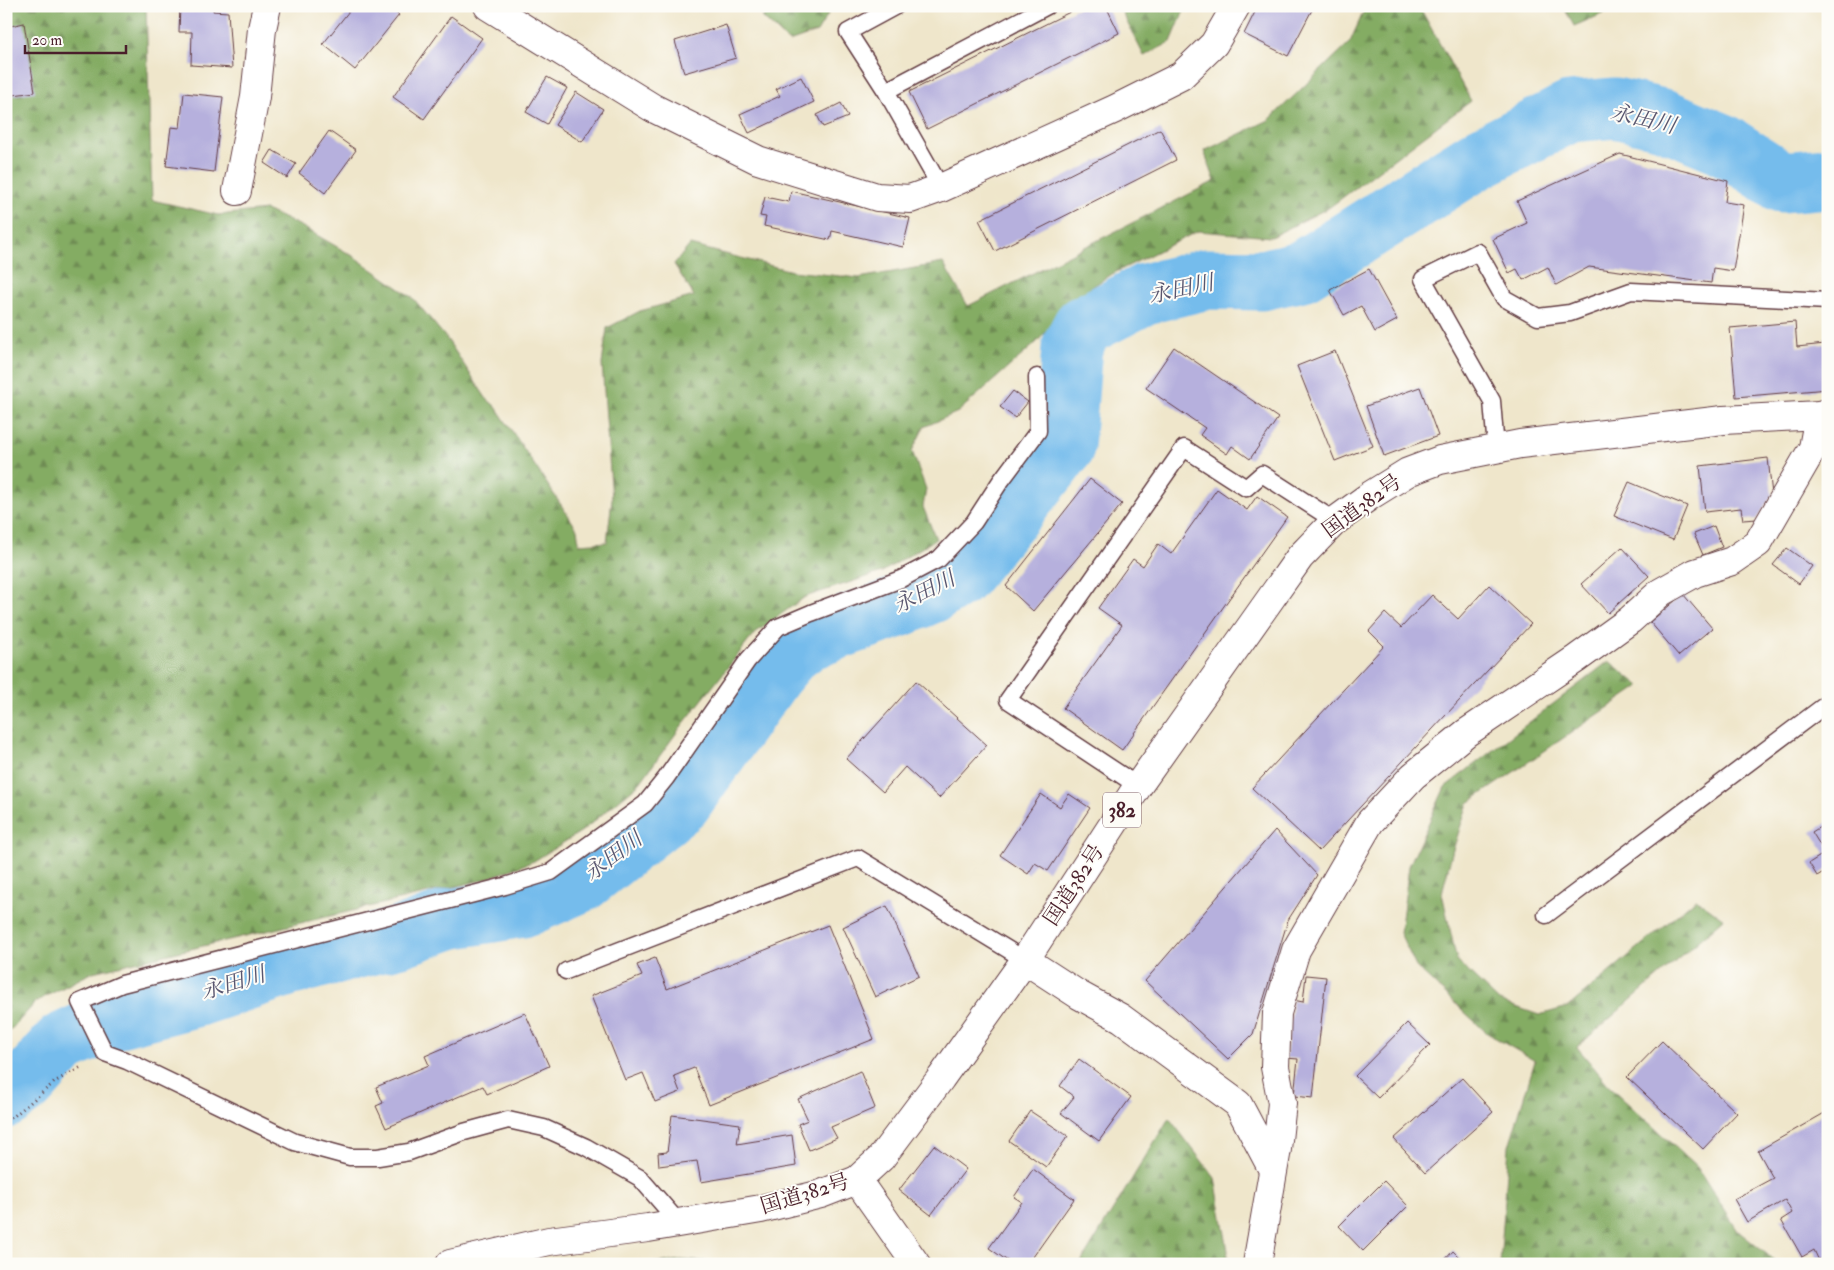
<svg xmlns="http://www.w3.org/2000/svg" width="1834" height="1270" viewBox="0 0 1834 1270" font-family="'IM FELL Double Pica','Noto Serif JP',serif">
	<defs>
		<pattern id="forest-firs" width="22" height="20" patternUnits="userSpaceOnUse" patternTransform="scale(1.25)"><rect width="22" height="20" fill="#84ac64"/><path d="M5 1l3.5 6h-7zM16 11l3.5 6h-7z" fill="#6e8b53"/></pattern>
	</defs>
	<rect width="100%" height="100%" fill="#fdfcf7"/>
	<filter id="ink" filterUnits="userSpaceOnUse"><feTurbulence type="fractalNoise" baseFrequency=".02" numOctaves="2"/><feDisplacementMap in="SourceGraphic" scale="10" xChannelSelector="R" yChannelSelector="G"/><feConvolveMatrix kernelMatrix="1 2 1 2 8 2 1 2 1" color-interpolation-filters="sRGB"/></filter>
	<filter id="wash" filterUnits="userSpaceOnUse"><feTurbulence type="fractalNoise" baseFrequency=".0096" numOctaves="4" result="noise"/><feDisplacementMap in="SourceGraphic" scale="20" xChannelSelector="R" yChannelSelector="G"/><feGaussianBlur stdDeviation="1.12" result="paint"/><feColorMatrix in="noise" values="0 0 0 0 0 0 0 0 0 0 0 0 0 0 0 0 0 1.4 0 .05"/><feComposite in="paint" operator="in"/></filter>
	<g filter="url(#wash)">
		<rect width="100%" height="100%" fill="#efe6cb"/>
		<!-- forest -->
		<path fill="url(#forest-firs)" stroke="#676648" d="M6 6H146L152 200 218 215 266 210 301 226 353 256 413 298 447 339 486 398 496 407 577 529 579 544 607 542 612 499 602 364 607 328 640 311 694 296 674 264 690 245 792 271 859 278 943 263 968 306 1215 181 1204 151 1269 120 1350 42 1366 6H1419L1471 101 1330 207 1271 237 1198 231 1108 276 1074 300 1036 343 958 412 924 427 912 451 926 489 923 507 936 539 882 572 805 597 755 633 680 728 640 783 582 831 534 861 483 880 93 972 37 1001 6 1035Z
			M779 6H833L817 32 789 42 762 17Z
			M1119 6H1186L1171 42 1144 56Z
			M1563 6H1615L1610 11 1574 26Z
			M1609 661 1640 686 1468 803 1452 853 1442 893 1457 961 1499 1001 1539 1015 1568 1007 1696 899 1724 919 1577 1047 1611 1088 1697 1167 1738 1231 1779 1264H1500L1509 1146 1535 1061 1487 1033 1416 967 1400 933 1409 866 1445 787Z
			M1169 1118 1215 1178 1228 1251 1226 1264H1080Z
			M681 1260 751 1264H648Z"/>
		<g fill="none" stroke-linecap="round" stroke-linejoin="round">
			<!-- river -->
			<path stroke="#74bcec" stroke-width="61" d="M6 1098 27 1083 62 1043 119 1017 198 996 288 966 397 938 450 919 524 907 583 881 681 803 772 675 790 654 808 640 906 604 936 591 960 576 1049 467 1064 447 1072 347 1083 326 1145 294 1207 279 1262 280 1302 271 1476 160 1570 112 1615 108 1663 119 1723 144 1782 182 1828 178"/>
		</g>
		<g id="blocks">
			<!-- building -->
			<path fill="#b6b0dd" d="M180 6H214L213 11 228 12 232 68 191 65 192 32H179Z
				M353 6H387L399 15 355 70 323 44Z
				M1082 6H1106L1119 33 927 129 909 92Z
				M1258 6H1314L1288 56 1244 34Z
				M451 16 482 38 424 119 393 97Z
				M24 23 35 92 6 96V27Z
				M726 25 736 58 684 73 675 41Z
				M547 77 567 88 547 124 526 112Z
				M801 77 814 102 749 133 740 114 780 96 776 89Z
				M576 92 603 109 582 142 555 125Z
				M184 93 223 97 214 172 166 166 171 127 180 128Z
				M841 103 848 117 823 127 817 115Z
				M1160 129 1176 160 995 251 979 220Z
				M329 131 356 150 325 193 299 173Z
				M272 150 296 164 287 178 264 163Z
				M1620 154 1728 181 1725 202 1744 205 1733 271 1713 268 1711 283 1589 267 1556 285 1548 267 1523 280 1517 269 1509 273 1493 239 1527 223 1517 201Z
				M791 191 910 218 903 247 832 231 830 240 764 226 766 217 760 216 765 197 789 202Z
				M1369 269 1397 320 1375 332 1361 306 1344 315 1330 290Z
				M1795 322 1797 347 1825 344 1828 389 1736 397 1730 328Z
				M1174 347 1278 418 1250 459 1232 446 1227 454 1200 435 1205 428 1146 388Z
				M1335 351 1373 446 1335 461 1297 366Z
				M1420 387 1438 436 1384 456 1366 406Z
				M1013 391 1028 402 1015 418 1000 407Z
				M1768 458 1772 495 1757 519 1743 520 1741 508 1705 512 1700 466Z
				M1090 479 1122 504 1033 611 1006 586Z
				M1629 482 1687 506 1673 540 1614 516Z
				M1217 489 1247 510 1257 496 1287 517 1122 750 1063 708 1122 625 1098 608 1133 559 1143 566 1158 544 1171 554Z
				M1714 526 1722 547 1703 555 1694 534Z
				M1622 547 1649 576 1608 613 1581 584Z
				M1787 548 1812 566 1799 584 1773 565Z
				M1489 585 1531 624 1319 851 1252 788 1384 646 1369 631 1385 613 1401 628 1432 595 1458 619Z
				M1683 594 1712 628 1679 656 1650 622Z
				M916 681 987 745 939 798 905 767 883 792 846 759Z
				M1041 794 1060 807 1069 794 1090 808 1048 871 1035 863 1028 874 1000 855Z
				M1828 822V869L1817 876 1809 863 1825 853 1812 832Z
				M1275 830 1317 875 1288 920 1253 1034 1228 1059 1145 981Z
				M887 906 919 976 875 997 843 927Z
				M828 925 874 1039 709 1105 694 1068 674 1076 680 1092 655 1102 643 1073 625 1080 591 996 642 976 637 965 655 958 667 989Z
				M1306 975 1326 977 1313 1098 1294 1096 1298 1059 1286 1058 1293 1000 1303 1002Z
				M525 1013 549 1066 487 1094 483 1086 386 1128 376 1106 383 1103 376 1087 429 1065 425 1056Z
				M1407 1023 1430 1045 1378 1098 1355 1076Z
				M1662 1041 1737 1113 1703 1149 1627 1077Z
				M1079 1059 1131 1097 1099 1141 1061 1113 1074 1097 1060 1086Z
				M860 1071 875 1108 831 1127 837 1138 809 1150 798 1124 808 1120 798 1099Z
				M1462 1078 1493 1112 1425 1173 1394 1139Z
				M1030 1111 1068 1136 1046 1167 1009 1141Z
				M1828 1111V1258L1820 1263 1814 1250 1802 1257 1781 1220 1792 1213 1785 1200 1747 1222 1734 1199 1773 1178 1758 1151Z
				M672 1115 740 1124 737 1144 792 1135 796 1166 701 1182 697 1161 659 1166 658 1153 667 1152Z
				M934 1145 966 1169 931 1215 899 1190Z
				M1033 1169 1074 1199 1028 1264H1012L989 1248 1022 1202 1014 1197Z
				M1384 1181 1408 1206 1363 1251 1339 1226Z
				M1453 1251 1466 1264H1441Z"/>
		</g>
	</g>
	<g filter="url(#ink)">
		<use href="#blocks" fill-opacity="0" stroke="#633d43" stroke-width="1"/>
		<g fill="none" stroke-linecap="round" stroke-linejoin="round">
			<defs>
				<path id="lane" d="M886 91 848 32 896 6
					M941 188 886 91 1047 6
					M1496 449 1492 401 1423 279 1478 252 1504 298 1538 317 1570 313 1631 291 1828 301
					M1138 786 1008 700 1184 448 1246 488 1262 474 1335 521
					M1546 915 1828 703
					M566 971 858 858 1025 960
					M679 1223 640 1178 586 1147 544 1128 508 1120 464 1132 409 1152 378 1157H350L295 1142 127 1061 105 1053 80 1002 122 984 505 886 551 872 645 804 666 778 748 660 778 627 811 613 901 579 939 559 974 522 1000 482 1038 431 1037 377"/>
				<path id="street" d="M488 6 653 108 758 160 877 197 910 199 941 188 1115 109 1181 76 1214 44 1236 6
					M237 191 255 97 262 29 267 6
					M1025 960 1079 995 1121 1018 1238 1104 1273 1170
					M857 1180 916 1264
					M1257 1264 1277 1149 1282 1103 1275 1067 1277 1013 1296 950 1370 822 1413 776 1466 733 1576 659 1630 620 1661 592 1695 573 1732 561 1758 543 1813 448 1819 415"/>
				<path id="highway" d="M450 1264 549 1241 648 1228 761 1209 821 1194 857 1180 881 1158 941 1078 1025 960 1138 786 1300 557 1335 521 1371 495 1408 472 1440 460 1520 444 1723 420 1819 415 1828 413"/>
			</defs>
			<!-- lane casing -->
			<use href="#lane" stroke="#633d43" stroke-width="19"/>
			<!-- street casing -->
			<use href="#street" stroke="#633d43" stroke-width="30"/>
			<!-- highway casing -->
			<use href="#highway" stroke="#633d43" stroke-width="30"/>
			<!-- path -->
			<path stroke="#633d43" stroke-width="3" stroke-dasharray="1 4" stroke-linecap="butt" d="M6 1120 14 1116 56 1081 83 1066"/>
			<!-- lane -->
			<use href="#lane" stroke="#fff" stroke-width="16"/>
			<!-- street -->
			<use href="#street" stroke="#fff" stroke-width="28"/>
			<!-- highway -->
			<use href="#highway" stroke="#fff" stroke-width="28"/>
		</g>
	</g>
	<g text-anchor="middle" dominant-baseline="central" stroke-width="4" stroke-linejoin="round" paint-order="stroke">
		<!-- shield labels -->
		<rect fill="#fdfcf7" stroke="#806168" stroke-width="1" x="1103" y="792.5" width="38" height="35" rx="4"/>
		<g font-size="20" font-weight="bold" fill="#4a1f2b">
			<text x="1122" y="810">382</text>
		</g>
		<!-- street labels -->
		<g font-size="21" fill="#4a1f2b" stroke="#fdfcf7">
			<text transform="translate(1362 506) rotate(-36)">国道382号</text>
			<text transform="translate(1074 885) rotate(-57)">国道382号</text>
			<text transform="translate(805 1194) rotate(-17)">国道382号</text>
		</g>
		<!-- water labels -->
		<g font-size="22" font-style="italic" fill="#59566f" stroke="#fdfcf7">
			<text transform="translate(1643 119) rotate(13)">永田川</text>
			<text transform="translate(1181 289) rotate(-12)">永田川</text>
			<text transform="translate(924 592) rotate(-27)">永田川</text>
			<text transform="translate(613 856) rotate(-37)">永田川</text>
			<text transform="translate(233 983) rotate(-17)">永田川</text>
		</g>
	</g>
	<!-- margin -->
	<rect width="1834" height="1270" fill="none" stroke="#fdfcf7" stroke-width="25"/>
	<!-- scale -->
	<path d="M25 45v8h101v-8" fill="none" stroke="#4a1f2b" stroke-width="2.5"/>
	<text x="32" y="45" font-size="15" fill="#4a1f2b" stroke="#fdfcf7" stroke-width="4" paint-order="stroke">20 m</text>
</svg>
